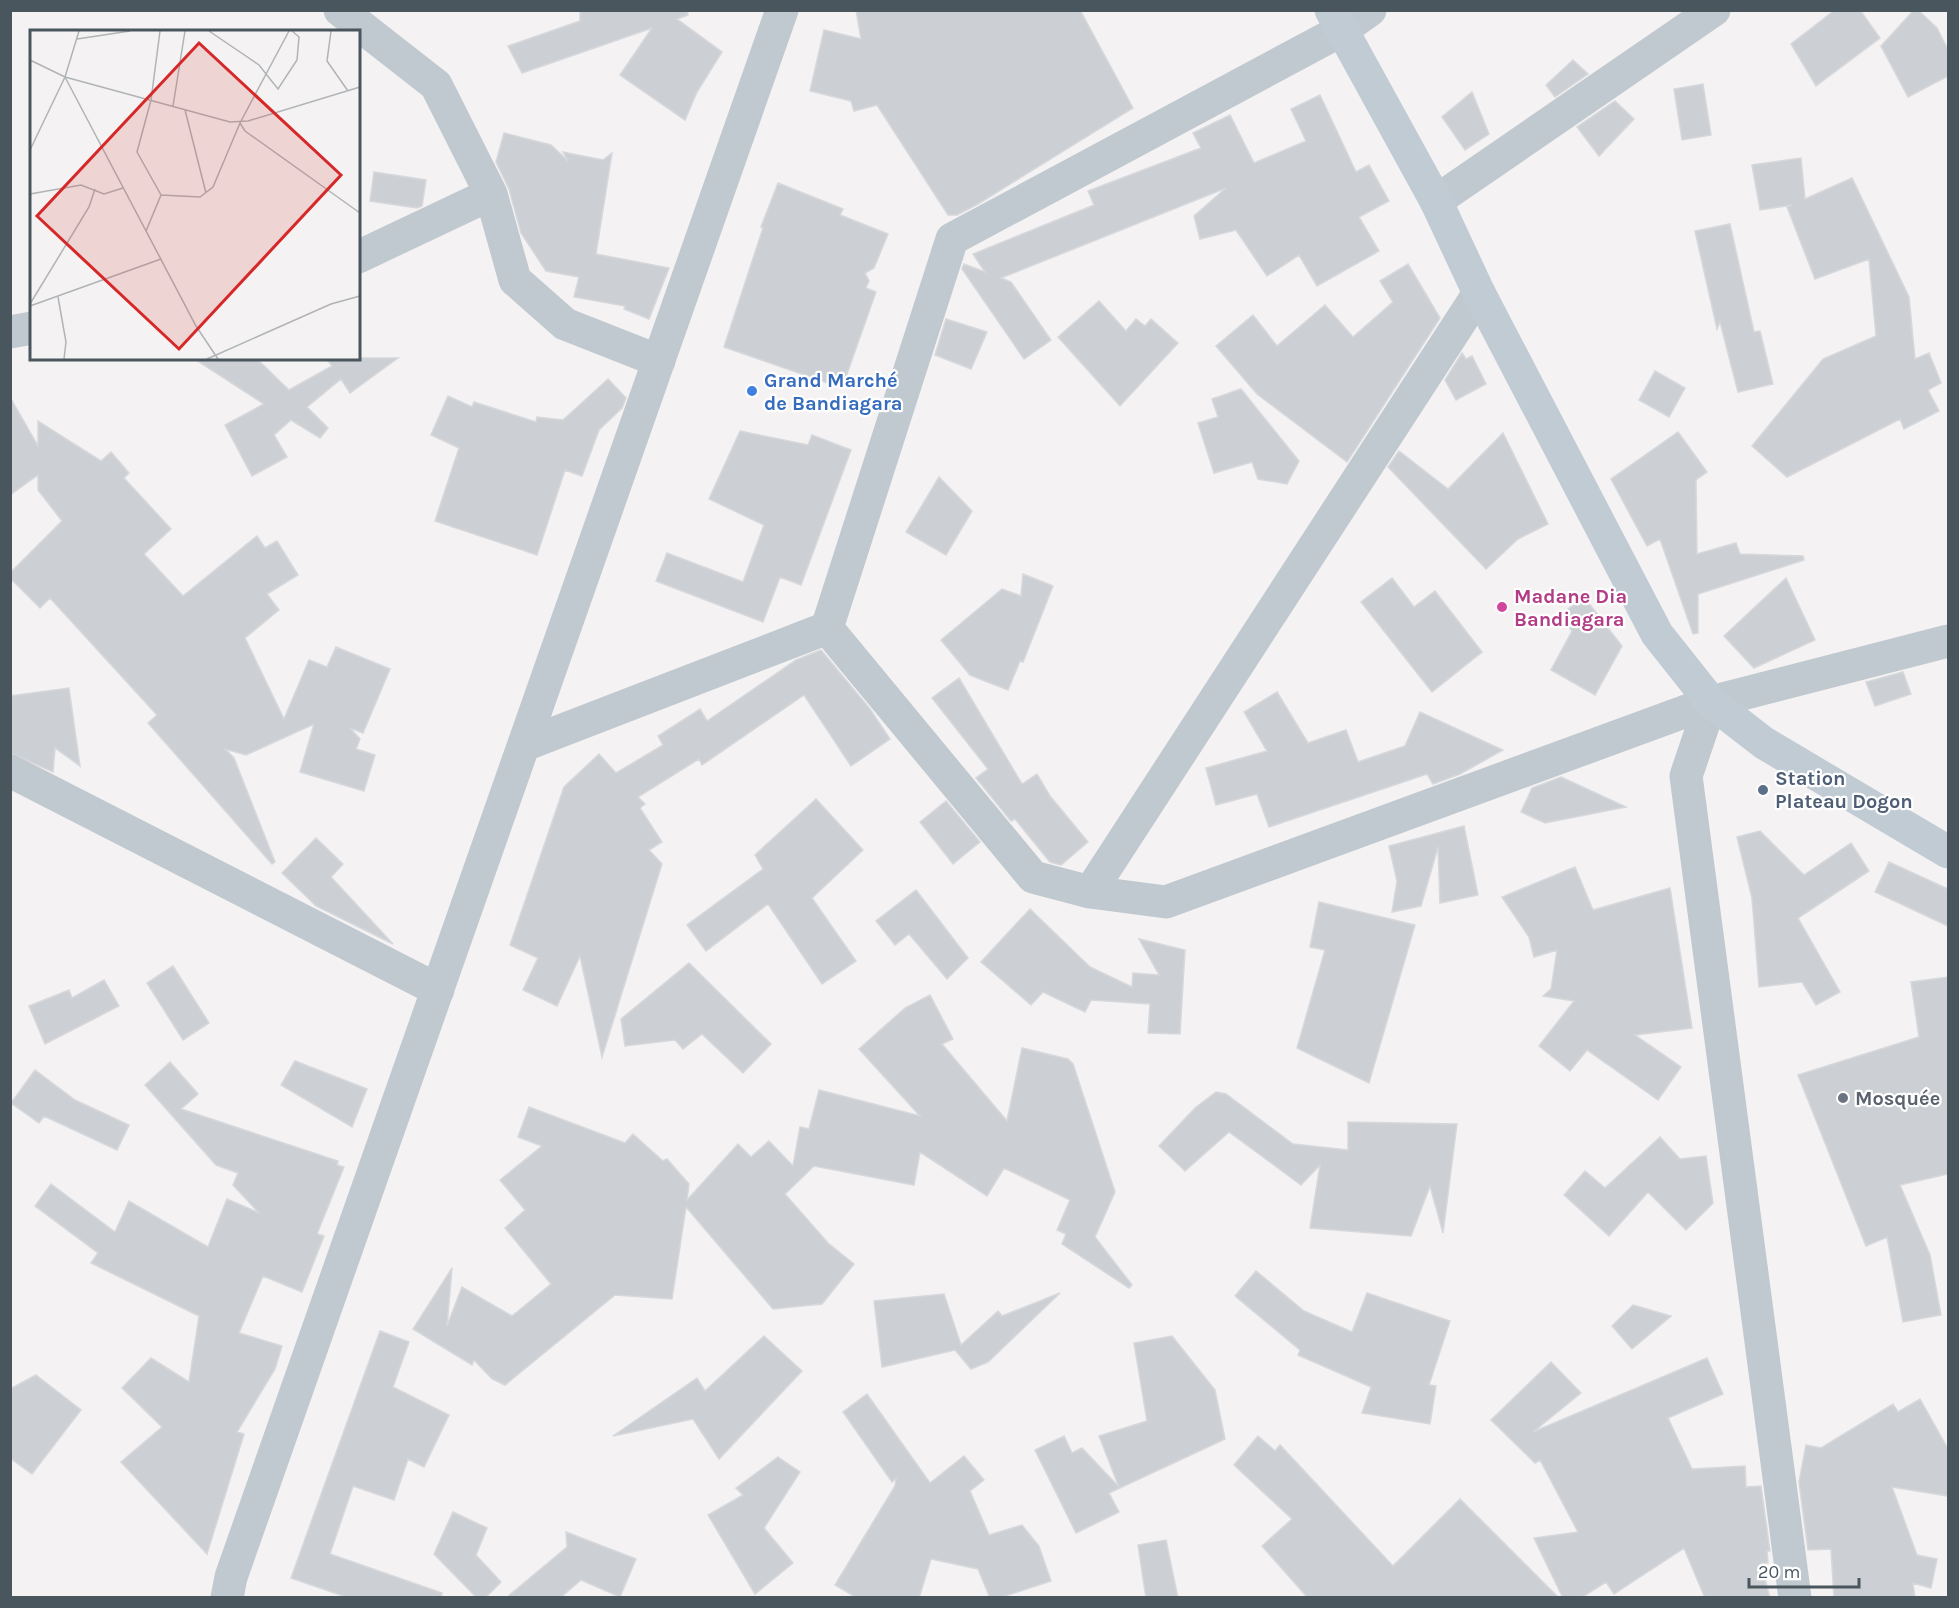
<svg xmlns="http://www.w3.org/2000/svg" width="1959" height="1608" viewBox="0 0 1959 1608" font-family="Karla,sans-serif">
	<rect width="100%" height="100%" fill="#f4f2f2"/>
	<!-- building -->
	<path fill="#cccfd3" stroke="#d6d8dc" stroke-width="1.5" d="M580 10H687L688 15 677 19 722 52 697 92 685 120 620 75 652 28 522 73 508 46 580 21Z
		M856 10H1080L1133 108 978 204 957 215H948L877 105 854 111 851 101 810 91 824 30 861 39Z
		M1835 10H1860L1880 38 1816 86 1791 44Z
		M1914 10H1918L1937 28 1948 50V76L1908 97 1881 46Z
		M1573 60 1588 74 1555 97 1546 85Z
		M1703 84 1711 135 1682 140 1674 89Z
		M1472 92 1489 134 1465 150 1442 117Z
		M1320 95 1356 172 1369 165 1389 201 1359 217 1379 251 1317 286 1299 255 1267 276 1236 230 1200 239 1194 216 1226 188 1001 278 1011 282 1051 340 1024 359 962 269 964 264 985 272 973 254 1094 205 1088 191 1201 148 1193 133 1230 115 1254 163 1306 141 1291 109Z
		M1615 101 1634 119 1599 156 1577 127Z
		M504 133 551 145 568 161 563 152 603 160 612 153 596 254 669 268 649 319 624 309 625 306 574 297 579 277 546 271 521 233 509 189 496 162Z
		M1801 158 1805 199 1852 178 1909 297 1915 359 1929 353 1941 383 1928 390 1939 411 1904 429 1900 419 1787 477 1752 446 1823 359 1876 336 1869 259 1815 279 1787 207 1792 205 1760 210 1752 165Z
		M374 172 426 180 422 206 417 208 370 201Z
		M778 183 843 209 840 215 888 234 874 268 865 273 869 281 866 288 876 292 842 388 724 347 763 228 761 227Z
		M1730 224 1754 332 1760 331 1773 384 1738 392 1720 322 1717 329 1695 231Z
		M1408 264 1440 318 1347 462 1257 394 1216 346 1253 315 1277 346 1325 305 1353 337 1393 302 1380 281Z
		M1099 301 1126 331 1136 319 1145 326 1151 319 1178 343 1120 406 1058 337Z
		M946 319 987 332 971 369 935 355Z
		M1462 353 1466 359 1472 356 1486 384 1456 400 1445 380Z
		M193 358H256L289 390 332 366 326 358H398L350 393 341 379 307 407 328 428 320 438 291 420 274 435 287 457 252 476 225 425 264 404Z
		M1655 371 1685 388 1669 417 1639 400Z
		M608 379 626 398 622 408 599 430 582 476 565 470 537 555 435 521 459 448 431 435 448 396 472 407 474 402 536 422 537 417 563 420Z
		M1241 389 1299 461 1287 484 1258 479 1252 462 1214 473 1198 423 1218 417 1212 399Z
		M10 397 38 446V421L101 461 111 452 129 473 124 478 171 529 144 554 183 596 257 536 265 548 277 541 298 575 267 594 279 610 245 638 284 719 309 660 327 667 336 647 390 669 363 733 350 728 360 739 356 749 375 755 364 791 300 772 314 724 246 755 225 749 234 758 275 862 272 864 148 723 157 715 50 598 40 608 10 578V573L62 521 38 490V475L10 495Z
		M740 431 808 445 812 435 851 450 801 585 780 577 763 622 656 581 667 553 743 582 764 525 709 499Z
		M1678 432 1707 472 1696 480 1697 554 1736 543 1740 554 1803 556 1804 560 1698 594V633L1693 634 1660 539 1647 546 1611 479Z
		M1503 433 1548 524 1518 539 1486 569 1388 467 1399 451 1448 489Z
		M939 477 972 511 946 555 906 532Z
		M1023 574 1053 586 1023 662 1020 661 1008 690 970 675 941 640 1002 589 1021 596Z
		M1392 578 1414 607 1435 591 1482 652 1432 692 1361 602Z
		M1786 578 1815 640 1754 668 1724 636Z
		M1584 597 1622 646 1595 695 1551 670 1572 631 1560 615Z
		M821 650 870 709 890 739 851 766 804 695 702 765 699 759 638 797 645 804 640 808 662 842 649 850 662 864 602 1057 580 956 557 1006 523 990 538 958 510 945 564 787 599 754 616 773 663 745 658 736 700 709 707 721 796 660Z
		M1903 672 1911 694 1875 706 1866 682Z
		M959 678 1022 784 1037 774 1050 796 1088 842 1061 865 1050 862 1015 819 1011 821 976 778 988 769 932 698Z
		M69 688 80 766 55 748 53 772 10 753V696Z
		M1277 692 1308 743 1346 730 1358 762 1405 746 1420 712 1503 750 1460 774 1433 784 1427 774 1269 827 1257 794 1216 805 1206 768 1267 751 1244 712Z
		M1561 777 1626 807 1545 823 1521 812 1532 788Z
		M816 799 863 850 812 898 856 961 822 984 768 904 706 951 687 925 763 869 755 855Z
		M946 801 980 842 953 864 920 822Z
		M1464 826 1478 895 1440 903 1438 847 1421 906 1392 912 1397 881 1389 846Z
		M1760 831 1804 875 1851 843 1869 871 1798 918 1840 992 1816 1005 1802 982 1759 987 1752 898 1737 837Z
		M316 838 343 864 331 877 393 944 316 906 282 873Z
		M1889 862 1948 889V926L1875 892Z
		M1575 867 1593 910 1670 888 1692 1028 1635 1035 1681 1067 1658 1100 1587 1050 1570 1071 1539 1046 1574 1001 1543 996 1551 989 1557 950 1534 957 1529 937 1502 897Z
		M916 890 968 958 947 979 909 934 895 945 876 921Z
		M1319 902 1415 925 1369 1083 1297 1048 1325 950 1310 947Z
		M1030 909 1090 967 1132 987 1133 973 1159 975 1139 939 1185 950 1180 1034 1148 1033 1150 1004 1091 1000 1085 1012 1043 992 1031 1005 981 962Z
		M689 963 771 1044 743 1073 702 1034 683 1049 675 1040 625 1046 621 1019Z
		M173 966 209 1023 183 1040 147 983Z
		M1948 977V1174L1900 1185 1930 1255 1941 1315 1903 1322 1887 1237 1866 1246 1798 1075 1919 1037 1911 982Z
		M104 980 119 1006 45 1044 29 1006 69 990 72 998Z
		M930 995 953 1039 942 1044 1007 1121 1022 1048 1068 1059 1073 1064 1115 1192 1095 1237 1132 1285 1129 1288 1062 1244 1066 1234 1057 1230 1070 1200 1004 1168 987 1196 920 1152 914 1185 814 1166 785 1194 828 1243 854 1264 822 1304 773 1309 686 1207 672 1299 615 1295 505 1385 492 1379 474 1360 472 1365 413 1329 452 1268 447 1326 462 1287 512 1316 551 1284 505 1228 525 1210 500 1180 542 1146 518 1137 529 1107 625 1143 633 1134 663 1161 667 1159 689 1184 687 1200 738 1144 751 1157 769 1141 793 1166 800 1127 809 1129 819 1090 920 1116 859 1049 905 1008Z
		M295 1061 367 1089 352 1127 281 1085Z
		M170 1062 198 1094 181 1109 338 1161 337 1165 344 1167 317 1234 324 1236 302 1292 263 1276 239 1333 282 1346 275 1369 237 1432 244 1434 207 1554 121 1462 162 1427 122 1388 151 1358 189 1382 199 1316 91 1263 98 1253 35 1206 51 1184 115 1232 129 1201 208 1247 227 1199 259 1213 233 1185 238 1173 216 1165 145 1085Z
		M35 1070 75 1100 129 1125 117 1150 44 1116 39 1123 11 1103Z
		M1216 1092 1226 1094 1293 1144 1348 1150V1122L1457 1124 1443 1233 1430 1186 1411 1236 1310 1228 1320 1165 1301 1185 1229 1132 1185 1171 1159 1146 1195 1108Z
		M1660 1137 1680 1159 1706 1156 1713 1203 1686 1230 1648 1192 1609 1236 1564 1195 1585 1171 1605 1188Z
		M1256 1271 1304 1311 1352 1332 1367 1293 1450 1321 1429 1385 1436 1386 1430 1424 1362 1413 1371 1387 1298 1355 1300 1350 1235 1296Z
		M1060 1293 988 1362 971 1369 955 1350 882 1367 874 1301 944 1294 961 1345 998 1311 1002 1316Z
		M1633 1305 1671 1316 1632 1349 1612 1326Z
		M380 1331 409 1342 393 1387 449 1415 424 1467 408 1459 394 1500 353 1486 330 1554 442 1593 441 1598H349L291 1578Z
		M764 1336 802 1371 719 1459 693 1419 613 1436 697 1378 705 1391Z
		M1172 1336 1215 1390 1225 1439 1109 1493 1119 1512 1076 1533 1035 1450 1064 1436 1072 1453 1082 1448 1119 1487 1099 1436 1147 1421 1134 1343Z
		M1707 1358 1723 1394 1668 1418 1692 1469 1745 1466 1746 1487 1761 1486 1770 1551H1767L1768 1563H1761L1770 1598H1705L1684 1548 1614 1594 1606 1582 1581 1598H1563L1534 1538 1578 1532 1540 1460 1535 1463 1491 1420 1551 1362 1581 1393 1533 1432Z
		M36 1375 81 1410 32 1474 10 1458V1389Z
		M867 1394 930 1483 964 1456 984 1480 970 1491 989 1535 1022 1525 1039 1546 1051 1581 999 1598H990L978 1569 931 1559 919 1598H857L835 1585 895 1486 896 1478 892 1482 843 1412Z
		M1920 1399 1948 1449V1496L1892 1487 1917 1555 1937 1559 1931 1588 1913 1583 1915 1598H1834L1831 1549 1808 1550 1799 1482 1806 1445 1821 1448 1893 1404 1898 1412Z
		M1258 1436 1275 1451 1280 1445 1393 1566 1460 1499 1559 1598H1308L1262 1546 1292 1519 1234 1465Z
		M778 1457 800 1472 764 1528 793 1563 755 1594 708 1515 743 1495 736 1488Z
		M453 1512 487 1528 476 1555 501 1582 485 1598H477L434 1554Z
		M566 1532 636 1559 620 1597 581 1580 560 1598H506L567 1547Z
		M1166 1540 1178 1598H1146L1138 1545Z"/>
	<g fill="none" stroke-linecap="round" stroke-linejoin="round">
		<!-- street -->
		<path stroke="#c0c9cf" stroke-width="33" d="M340 10 436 85 491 194 515 280 565 324 659 361
			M1436 201 1714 10
			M358 257 491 194
			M10 332 32 328
			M827 628 1033 877 1090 892 1166 902 1711 702 1948 641
			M1711 702 1686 776 1795 1598
			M524 745 827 628 952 239 1342 30 1370 10
			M10 771 438 990
			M1090 892 1479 293
			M227 1598 231 1577 782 10"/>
		<!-- secondary -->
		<path stroke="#c0cbd4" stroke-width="33" d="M1331 10 1436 201 1479 293 1657 634 1711 702 1764 743 1948 852"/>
	</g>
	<!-- markers -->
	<circle fill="#3f7fe0" stroke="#fff" stroke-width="2" cx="752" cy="391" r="6"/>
	<circle fill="#d1479c" stroke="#fff" stroke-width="2" cx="1502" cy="607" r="6"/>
	<circle fill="#5c6f8a" stroke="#fff" stroke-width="2" cx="1763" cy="790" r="6"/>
	<circle fill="#6b7280" stroke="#fff" stroke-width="2" cx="1843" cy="1098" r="6"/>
	<g text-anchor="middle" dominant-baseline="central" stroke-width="4.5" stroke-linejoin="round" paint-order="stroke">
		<!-- shop labels -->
		<g font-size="20" font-weight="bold" fill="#366cbe" stroke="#fff" text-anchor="start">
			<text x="764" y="380">Grand Marché<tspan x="764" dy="23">de Bandiagara</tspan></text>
		</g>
		<!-- hotel labels -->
		<g font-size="20" font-weight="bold" fill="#b23c85" stroke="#fff" text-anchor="start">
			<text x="1514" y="596">Madane Dia<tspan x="1514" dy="23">Bandiagara</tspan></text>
		</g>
		<!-- service labels -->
		<g font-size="20" font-weight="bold" fill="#4e5e75" stroke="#fff" text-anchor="start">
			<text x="1775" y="778">Station<tspan x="1775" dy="23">Plateau Dogon</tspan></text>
		</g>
		<!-- worship labels -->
		<g font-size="20" font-weight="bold" fill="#5b616d" stroke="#fff" text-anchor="start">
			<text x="1855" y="1098">Mosquée</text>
		</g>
	</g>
	<!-- overview -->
	<g transform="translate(30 30)">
		<rect width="330" height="330" fill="#f4f2f2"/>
		<path fill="none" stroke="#b0b4b7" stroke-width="1.5" d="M179 1 229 35 248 59 267 30 269 7 262 1M301 1 297 31 318 61M47 9 100 1M0 30 35 47 200 92 218 91 330 57M35 47 166 296 188 329M143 76 155 1M155 80 176 163M210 93 215 101 330 183M0 120 35 47 49 1M0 164 51 155 74 164 93 158M131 165 170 167 183 157 210 93 259 1M116 201 131 165 107 122 121 70 130 1M28 267 36 312 34 329M0 274 59 177 65 159M0 276 131 229M177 329 301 274 330 266"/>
		<path fill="#d62828" fill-opacity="0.15" stroke="#d62828" stroke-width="3" d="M169 13 311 145 149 319 7 186Z"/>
		<rect width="330" height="330" fill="none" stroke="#4a565e" stroke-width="3"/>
	</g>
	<!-- border -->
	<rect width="1959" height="1608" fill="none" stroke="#4a565e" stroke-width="24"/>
	<!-- scale -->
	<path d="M1749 1578v9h110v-9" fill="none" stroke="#4a565e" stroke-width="3"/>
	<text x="1758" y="1578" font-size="18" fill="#4a565e" stroke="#ffffff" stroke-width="4.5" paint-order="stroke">20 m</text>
</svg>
